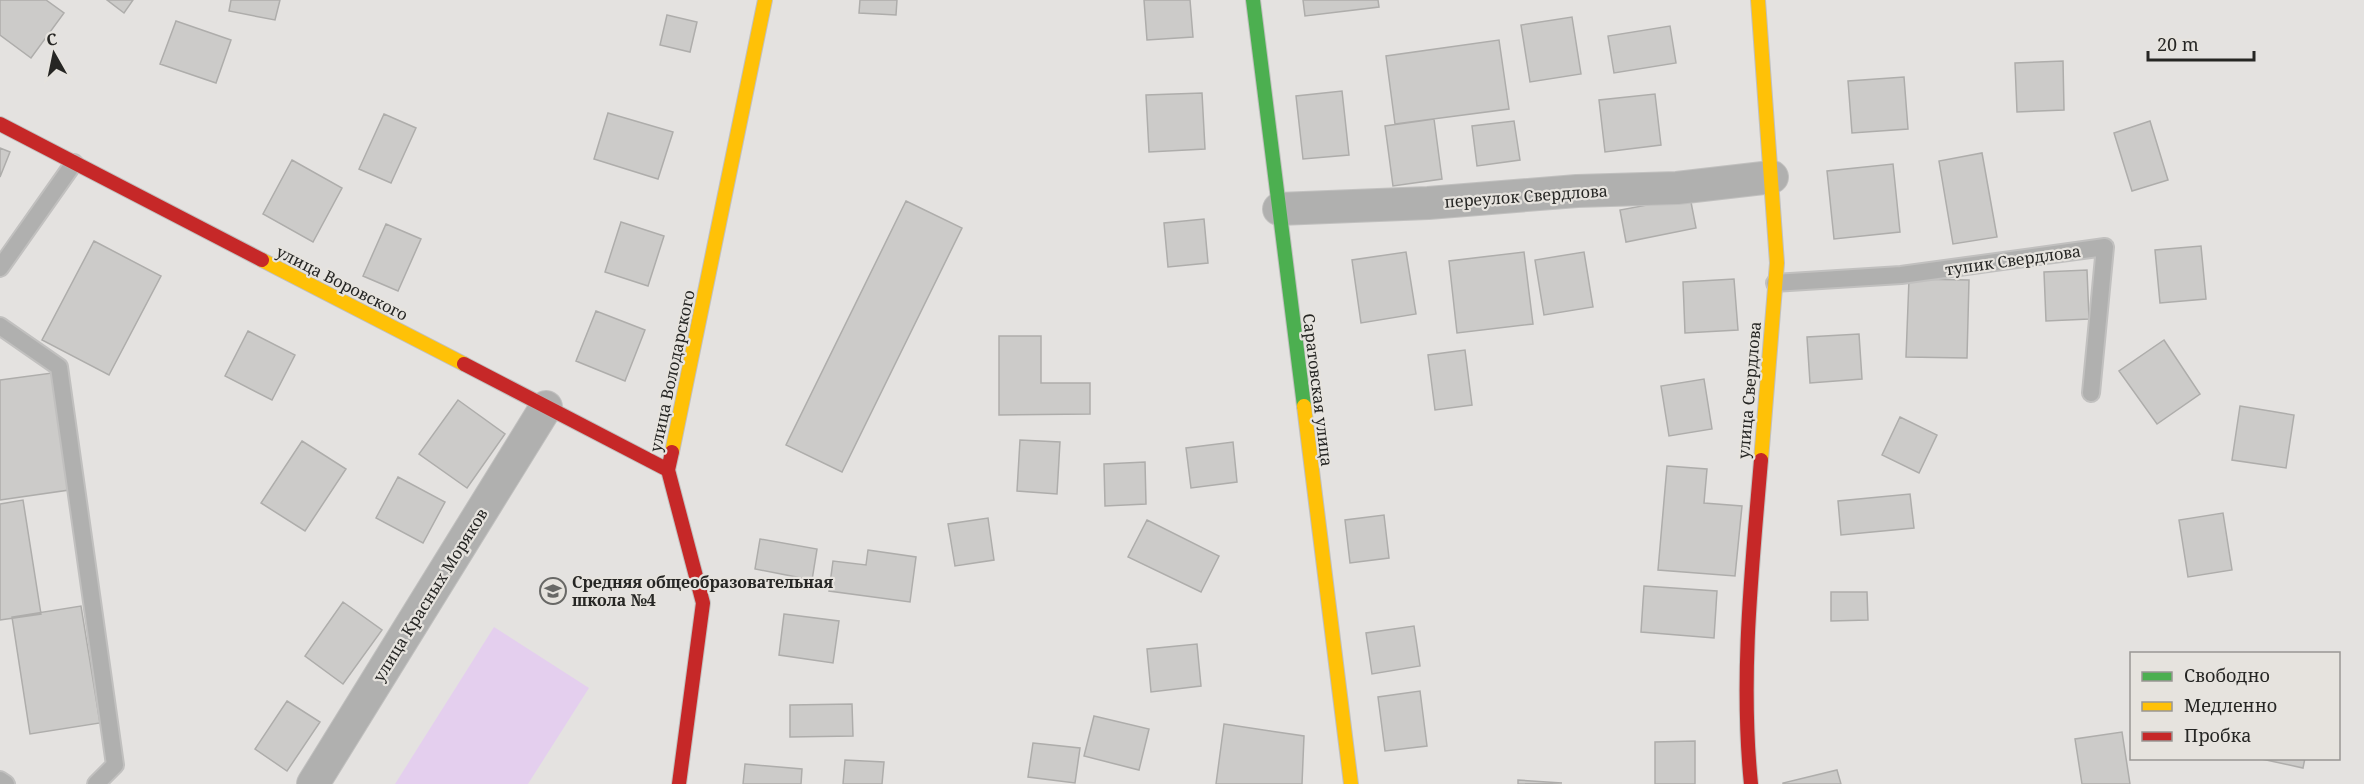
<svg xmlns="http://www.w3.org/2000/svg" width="2364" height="784" viewBox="0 0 2364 784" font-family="'Noto Serif',serif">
	<rect width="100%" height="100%" fill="#e4e2e0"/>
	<!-- green -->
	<path fill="#e4cfee" d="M494 627 589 688 528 784H395Z"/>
	<!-- building -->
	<path fill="#cccbc9" stroke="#aeadab" stroke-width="1.5" d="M0 0H46L64 13 31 58 0 35Z
		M107 0H133L124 13Z
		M231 0H280L275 20 229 11Z
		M860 0H897L896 15 859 13Z
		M1144 0H1190L1193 37 1147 40Z
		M1303 0H1378L1379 7 1305 16Z
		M667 15 697 22 690 52 660 45Z
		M1572 17 1581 74 1530 82 1521 25Z
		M176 21 231 40 216 83 160 64Z
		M1670 26 1676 63 1614 73 1608 36Z
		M1499 40 1509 109 1395 124 1386 56Z
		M2063 61 2064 110 2017 112 2015 63Z
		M1904 77 1908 129 1852 133 1848 81Z
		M1342 91 1349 155 1303 159 1296 96Z
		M1202 93 1205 149 1149 152 1146 95Z
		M1655 94 1661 145 1605 152 1599 100Z
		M608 113 673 132 658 179 594 159Z
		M384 114 416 128 391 183 359 169Z
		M1434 119 1442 179 1393 186 1385 126Z
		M1514 121 1520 160 1477 166 1472 126Z
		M2150 121 2168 180 2132 191 2114 133Z
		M0 148 10 152 0 177Z
		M1982 153 1997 237 1953 244 1939 161Z
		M292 160 342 188 313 242 263 214Z
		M1893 164 1900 232 1834 239 1827 171Z
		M1690 197 1696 228 1626 242 1620 210Z
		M906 201 962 228 842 472 786 445Z
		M1204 219 1208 263 1168 267 1164 223Z
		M621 222 664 236 648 286 605 272Z
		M386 224 421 239 398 291 363 276Z
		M94 241 161 276 109 375 42 340Z
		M2201 246 2206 299 2160 303 2155 250Z
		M1406 252 1416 314 1361 323 1352 260Z
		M1524 252 1533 324 1457 333 1449 261Z
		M1584 252 1593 307 1544 315 1535 260Z
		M2087 270 2089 319 2046 321 2044 272Z
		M1734 279 1738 330 1685 333 1683 282Z
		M1909 279 1969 280 1967 358 1906 357Z
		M596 311 645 330 625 381 576 361Z
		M248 331 295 355 272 400 225 376Z
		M1859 334 1862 379 1810 383 1807 337Z
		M999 336H1041V383H1090V414L999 415Z
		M2164 340 2200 394 2157 424 2119 371Z
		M1465 350 1472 405 1435 410 1428 355Z
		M52 373 69 490 0 500V380Z
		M1704 379 1712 429 1669 436 1661 386Z
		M458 400 505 434 467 488 419 454Z
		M2240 406 2294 415 2286 468 2232 460Z
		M1900 417 1937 435 1919 473 1882 455Z
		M1020 440 1060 442 1057 494 1017 491Z
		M302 441 346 469 305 531 261 503Z
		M1233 442 1237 482 1191 488 1186 448Z
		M1145 462 1146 504 1105 506 1104 464Z
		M1667 466 1707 469 1704 503 1742 506 1735 576 1658 570Z
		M398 477 445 502 423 543 376 518Z
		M1910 494 1914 528 1841 535 1838 501Z
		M23 500 41 614 0 620V504Z
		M2223 513 2232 570 2188 577 2179 520Z
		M1384 515 1389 558 1350 563 1345 520Z
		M988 518 994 560 955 566 948 524Z
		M1147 520 1219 556 1201 592 1128 557Z
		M760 539 817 549 812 580 755 569Z
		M868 550 916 557 910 602 829 591 833 561 866 565Z
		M1644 586 1717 591 1714 638 1641 632Z
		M1831 592H1867L1868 620 1831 621Z
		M343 602 382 630 343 684 305 656Z
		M81 606 100 723 30 734 12 617Z
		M784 614 839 621 833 663 779 655Z
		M1414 626 1420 666 1372 674 1366 633Z
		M1197 644 1201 686 1151 692 1147 649Z
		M1420 691 1427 746 1385 751 1378 697Z
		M287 701 320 722 287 771 255 749Z
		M852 704 853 736 790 737V705Z
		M1094 716 1149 729 1139 770 1084 756Z
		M1224 724 1304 736 1302 784H1216Z
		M2122 732 2130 784H2082L2075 739Z
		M1695 741V784H1655V742Z
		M1033 743 1080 748 1075 783 1028 777Z
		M2257 758H2305L2303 768Z
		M845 760 884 762 882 784H843Z
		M745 764 802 769 801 784H743Z
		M1837 770 1841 784H1783V783Z
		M1518 780 1562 783 1518 784Z"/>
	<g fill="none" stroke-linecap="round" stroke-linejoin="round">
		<defs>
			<path id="lane" d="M0 268 74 163
				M1775 283 1901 275 2105 247 2091 393
				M0 326 59 367 115 765 96 784
				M0 780 6 784"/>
			<path id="street" d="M1279 209 1428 203 1577 191 1677 188 1772 177
				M313 784 546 407"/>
			<path id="fast" d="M1253 0 1304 406"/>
			<path id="slow" d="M1758 0 1777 263 1761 460
				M262 260 464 364
				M1304 406 1351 784
				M672 452 765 0"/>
			<path id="jam" d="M0 124 262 260
				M464 364 668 470
				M672 452 668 470 703 603 679 784
				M1751 784C1740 676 1752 568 1761 460"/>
		</defs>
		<!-- lane casing -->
		<use href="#lane" stroke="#c1c0bf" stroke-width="20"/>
		<!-- street casing -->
		<use href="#street" stroke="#c1c0bf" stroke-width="34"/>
		<!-- fast casing -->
		<use href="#fast" stroke="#c1c0bf" stroke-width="16"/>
		<!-- slow casing -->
		<use href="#slow" stroke="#c1c0bf" stroke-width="16"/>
		<!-- jam casing -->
		<use href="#jam" stroke="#c1c0bf" stroke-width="16"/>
		<!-- lane -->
		<use href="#lane" stroke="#b0b0af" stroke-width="16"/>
		<!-- street -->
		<use href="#street" stroke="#b0b0af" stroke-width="32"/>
		<!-- fast -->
		<use href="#fast" stroke="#4caf50" stroke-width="14"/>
		<!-- slow -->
		<use href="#slow" stroke="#ffc107" stroke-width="14"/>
		<!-- jam -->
		<use href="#jam" stroke="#c62828" stroke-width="14"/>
	</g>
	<!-- icons -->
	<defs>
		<symbol id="school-ring" viewBox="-11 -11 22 22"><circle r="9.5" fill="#e6e3de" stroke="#686866" stroke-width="1.5"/><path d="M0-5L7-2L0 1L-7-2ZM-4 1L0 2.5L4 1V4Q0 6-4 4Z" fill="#686866"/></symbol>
	</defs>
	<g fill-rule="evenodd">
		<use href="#school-ring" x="538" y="576" width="30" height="30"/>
	</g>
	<g text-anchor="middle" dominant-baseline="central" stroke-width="4.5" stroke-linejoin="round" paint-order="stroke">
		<!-- street labels -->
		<g font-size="16" fill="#262624" stroke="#e6e3de">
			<text transform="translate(1526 196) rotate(-4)">переулок Свердлова</text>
			<text transform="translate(2013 260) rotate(-8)">тупик Свердлова</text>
			<text transform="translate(342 283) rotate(27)">улица Воровского</text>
			<text transform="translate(672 371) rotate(-78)">улица Володарского</text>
			<text transform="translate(1318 390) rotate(83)">Саратовская улица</text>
			<text transform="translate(1749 390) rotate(-85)">улица Свердлова</text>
			<text transform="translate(430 595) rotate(-58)">улица Красных Моряков</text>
		</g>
		<!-- poi labels -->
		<g font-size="16" font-weight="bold" fill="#262624" stroke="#e6e3de" text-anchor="start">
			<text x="572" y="582">Средняя общеобразовательная<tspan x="572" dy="18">школа №4</tspan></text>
		</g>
	</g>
	<!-- legend -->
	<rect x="2130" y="652" width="210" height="108" fill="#e6e3de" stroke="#999794" stroke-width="1.5"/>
	<rect x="2142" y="672" width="30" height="9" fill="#4caf50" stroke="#999794" stroke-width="1.5"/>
	<text x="2184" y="682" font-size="18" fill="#262624">Свободно</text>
	<rect x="2142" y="702" width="30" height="9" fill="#ffc107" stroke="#999794" stroke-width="1.5"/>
	<text x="2184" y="712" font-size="18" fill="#262624">Медленно</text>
	<rect x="2142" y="732" width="30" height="9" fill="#c62828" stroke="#999794" stroke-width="1.5"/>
	<text x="2184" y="742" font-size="18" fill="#262624">Пробка</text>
	<!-- north arrow -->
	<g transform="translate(54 54) rotate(351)" stroke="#e6e3de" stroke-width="4.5" paint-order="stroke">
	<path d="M0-4.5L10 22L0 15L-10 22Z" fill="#262624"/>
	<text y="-9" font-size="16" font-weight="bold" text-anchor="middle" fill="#262624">С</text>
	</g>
	<!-- scale -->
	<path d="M2148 51v9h106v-9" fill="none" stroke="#262624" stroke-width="3"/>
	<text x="2157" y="51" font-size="18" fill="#262624" stroke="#e6e3de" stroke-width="4.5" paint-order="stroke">20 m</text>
</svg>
